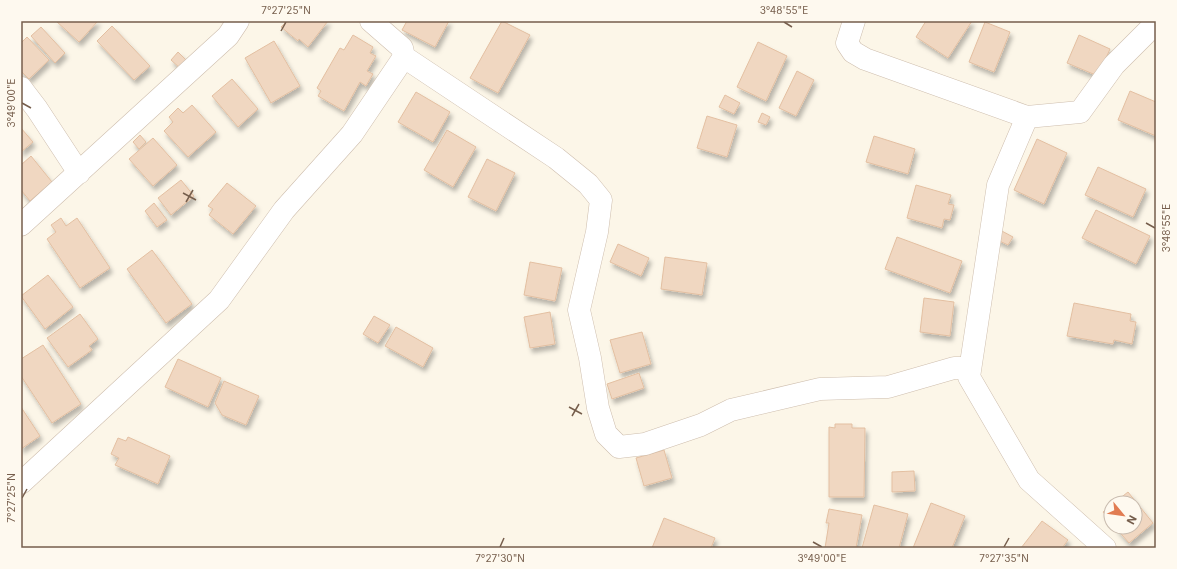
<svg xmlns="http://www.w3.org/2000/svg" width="1177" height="569" viewBox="0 0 1177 569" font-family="Inter,sans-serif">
	<defs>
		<filter id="shadow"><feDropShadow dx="2.5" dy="4.5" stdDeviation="2" flood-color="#0004"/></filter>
	</defs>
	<rect width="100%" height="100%" fill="#fcf6e8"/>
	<!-- building -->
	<path fill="#f0d7c1" stroke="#e3bfa1" filter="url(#shadow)" d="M56 21H98L79 42Z
		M283 21H328L308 47 299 39 298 41 281 27 285 23Z
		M407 21H449L435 47 402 30Z
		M502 21 530 35 498 93 470 78Z
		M926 21H972L948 58 916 37Z
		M985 22 1010 32 994 72 969 62Z
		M112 26 150 66 134 80 97 41Z
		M41 27 65 53 55 63 31 36Z
		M353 35 373 47 370 53 376 56 367 71 373 74 366 86 360 82 344 111 318 96 321 91 317 88 340 48 344 50Z
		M1079 35 1110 49 1098 76 1067 63Z
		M27 37 49 60 29 79 21 71V43Z
		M274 41 300 86 271 103 245 58Z
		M758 42 787 56 766 101 737 87Z
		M178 52 188 62 181 69 171 60Z
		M797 71 814 80 796 116 779 108Z
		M232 79 258 109 238 127 212 96Z
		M1130 91 1156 102V136L1118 120Z
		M416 92 450 112 433 142 398 122Z
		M725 95 740 103 734 114 719 107Z
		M192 105 216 132 188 157 164 131 173 122 169 117 178 108 183 113Z
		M762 113 770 117 766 125 758 122Z
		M707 116 737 125 727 157 697 148Z
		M21 128 33 142 21 152Z
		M447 130 476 147 453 187 424 170Z
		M140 135 146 142 139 149 133 142Z
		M874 136 915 149 908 174 866 162Z
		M153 138 177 165 153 186 129 159Z
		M1037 139 1067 153 1044 204 1014 190Z
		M31 156 52 182 30 201 21 190V165Z
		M487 159 515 173 496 211 468 197Z
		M1098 167 1146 189 1133 217 1085 195Z
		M181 180 194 196 171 215 158 198Z
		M227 183 256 206 233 234 209 215 213 209 208 206Z
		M916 185 951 195 948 204 954 205 950 220 944 219 942 228 907 218Z
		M154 203 167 220 157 227 145 211Z
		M1096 210 1150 236 1136 264 1082 238Z
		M61 218 66 226 77 218 110 268 80 288 47 239 56 232 51 225Z
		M1000 230 1013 237 1008 245 995 239Z
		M897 237 962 261 950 293 885 269Z
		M618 244 649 258 641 276 610 262Z
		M152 250 192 304 166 323 127 269Z
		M665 257 707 263 702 295 661 289Z
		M530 262 562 268 555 301 524 295Z
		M48 275 73 307 45 329 21 296Z
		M924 298 954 302 950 336 920 332Z
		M1074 303 1131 314 1130 321 1136 322 1132 344 1114 340 1113 344 1067 336Z
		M550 312 555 344 530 348 524 317Z
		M80 314 98 339 89 346 92 350 68 367 47 338Z
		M374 316 390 325 378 343 363 334Z
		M396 327 433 348 423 367 385 346Z
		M642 332 651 364 620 373 610 340Z
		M43 345 81 404 52 423 21 376V359Z
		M178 359 221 378 208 407 165 387Z
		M639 373 644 388 612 399 607 384Z
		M224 381 259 396 246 425 222 415 215 403Z
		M21 407 40 436 21 449Z
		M835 424H852V428H865L864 497H829V427L835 428Z
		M128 437 170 456 158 484 115 465 119 458 111 454 118 438 126 441Z
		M664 450 672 478 644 486 636 458Z
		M914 471 915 491 892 492V472Z
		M1128 492 1153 523 1129 543 1115 527H1135V503H1114Z
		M931 503 965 516 952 548H913Z
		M874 505 908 514 899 548H862Z
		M1111 506V522L1103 512Z
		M829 509 862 515 856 548H825L829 523H826Z
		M664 518 715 538 711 548H652Z
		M1042 521 1068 540 1062 548H1021Z"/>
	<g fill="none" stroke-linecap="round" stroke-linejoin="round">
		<defs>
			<path id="minor" d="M854 21 847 43 853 52 865 59 1027 117
				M404 57 556 158 588 184 601 200 597 232 579 310 590 358 598 408 606 434 619 447 645 444 701 425 731 410 820 389 888 387 954 368H970
				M21 88 37 109 79 173
				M21 225 228 36 238 21
				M21 483 219 300 284 210 352 134 404 57 402 48 371 21
				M1105 548 1029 480 969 377 998 185 1027 117 1080 112 1114 65 1149 30 1156 29"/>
		</defs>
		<!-- minor casing -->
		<use href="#minor" stroke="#cebeae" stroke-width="23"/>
		<!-- minor -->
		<use href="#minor" stroke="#fff" stroke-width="22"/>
	</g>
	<!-- ticks -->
	<path fill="none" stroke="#765e4c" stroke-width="1.5" d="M784 22 792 27M281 31 286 22M22 103 31 108M183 193 196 200M186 202 193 190M1146 223 1155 228M569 407 582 414M572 416 579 404M22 498 27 489M813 542 822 547M500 547 504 538M1004 547 1009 538"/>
	<!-- border -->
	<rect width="1177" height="569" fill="none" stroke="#fef9ef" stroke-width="44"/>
	<!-- north arrow -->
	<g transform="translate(1123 515) rotate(119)"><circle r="19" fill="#fef9ef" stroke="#c8bbae"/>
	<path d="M0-3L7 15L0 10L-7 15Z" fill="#e17c52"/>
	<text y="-6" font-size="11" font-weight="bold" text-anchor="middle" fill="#765e4c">N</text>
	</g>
	<rect x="22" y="22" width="1133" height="525" fill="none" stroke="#765e4c" stroke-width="1.5"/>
	<g font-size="10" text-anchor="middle" fill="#765e4c">
		<text x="286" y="14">7°27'25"N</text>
		<text x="784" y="14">3°48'55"E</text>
		<text transform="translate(11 103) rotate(-90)" y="4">3°49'00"E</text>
		<text transform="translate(1166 228) rotate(-90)" y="4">3°48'55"E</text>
		<text transform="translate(11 498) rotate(-90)" y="4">7°27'25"N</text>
		<text x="500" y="562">7°27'30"N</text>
		<text x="822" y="562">3°49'00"E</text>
		<text x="1004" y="562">7°27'35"N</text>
	</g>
</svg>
